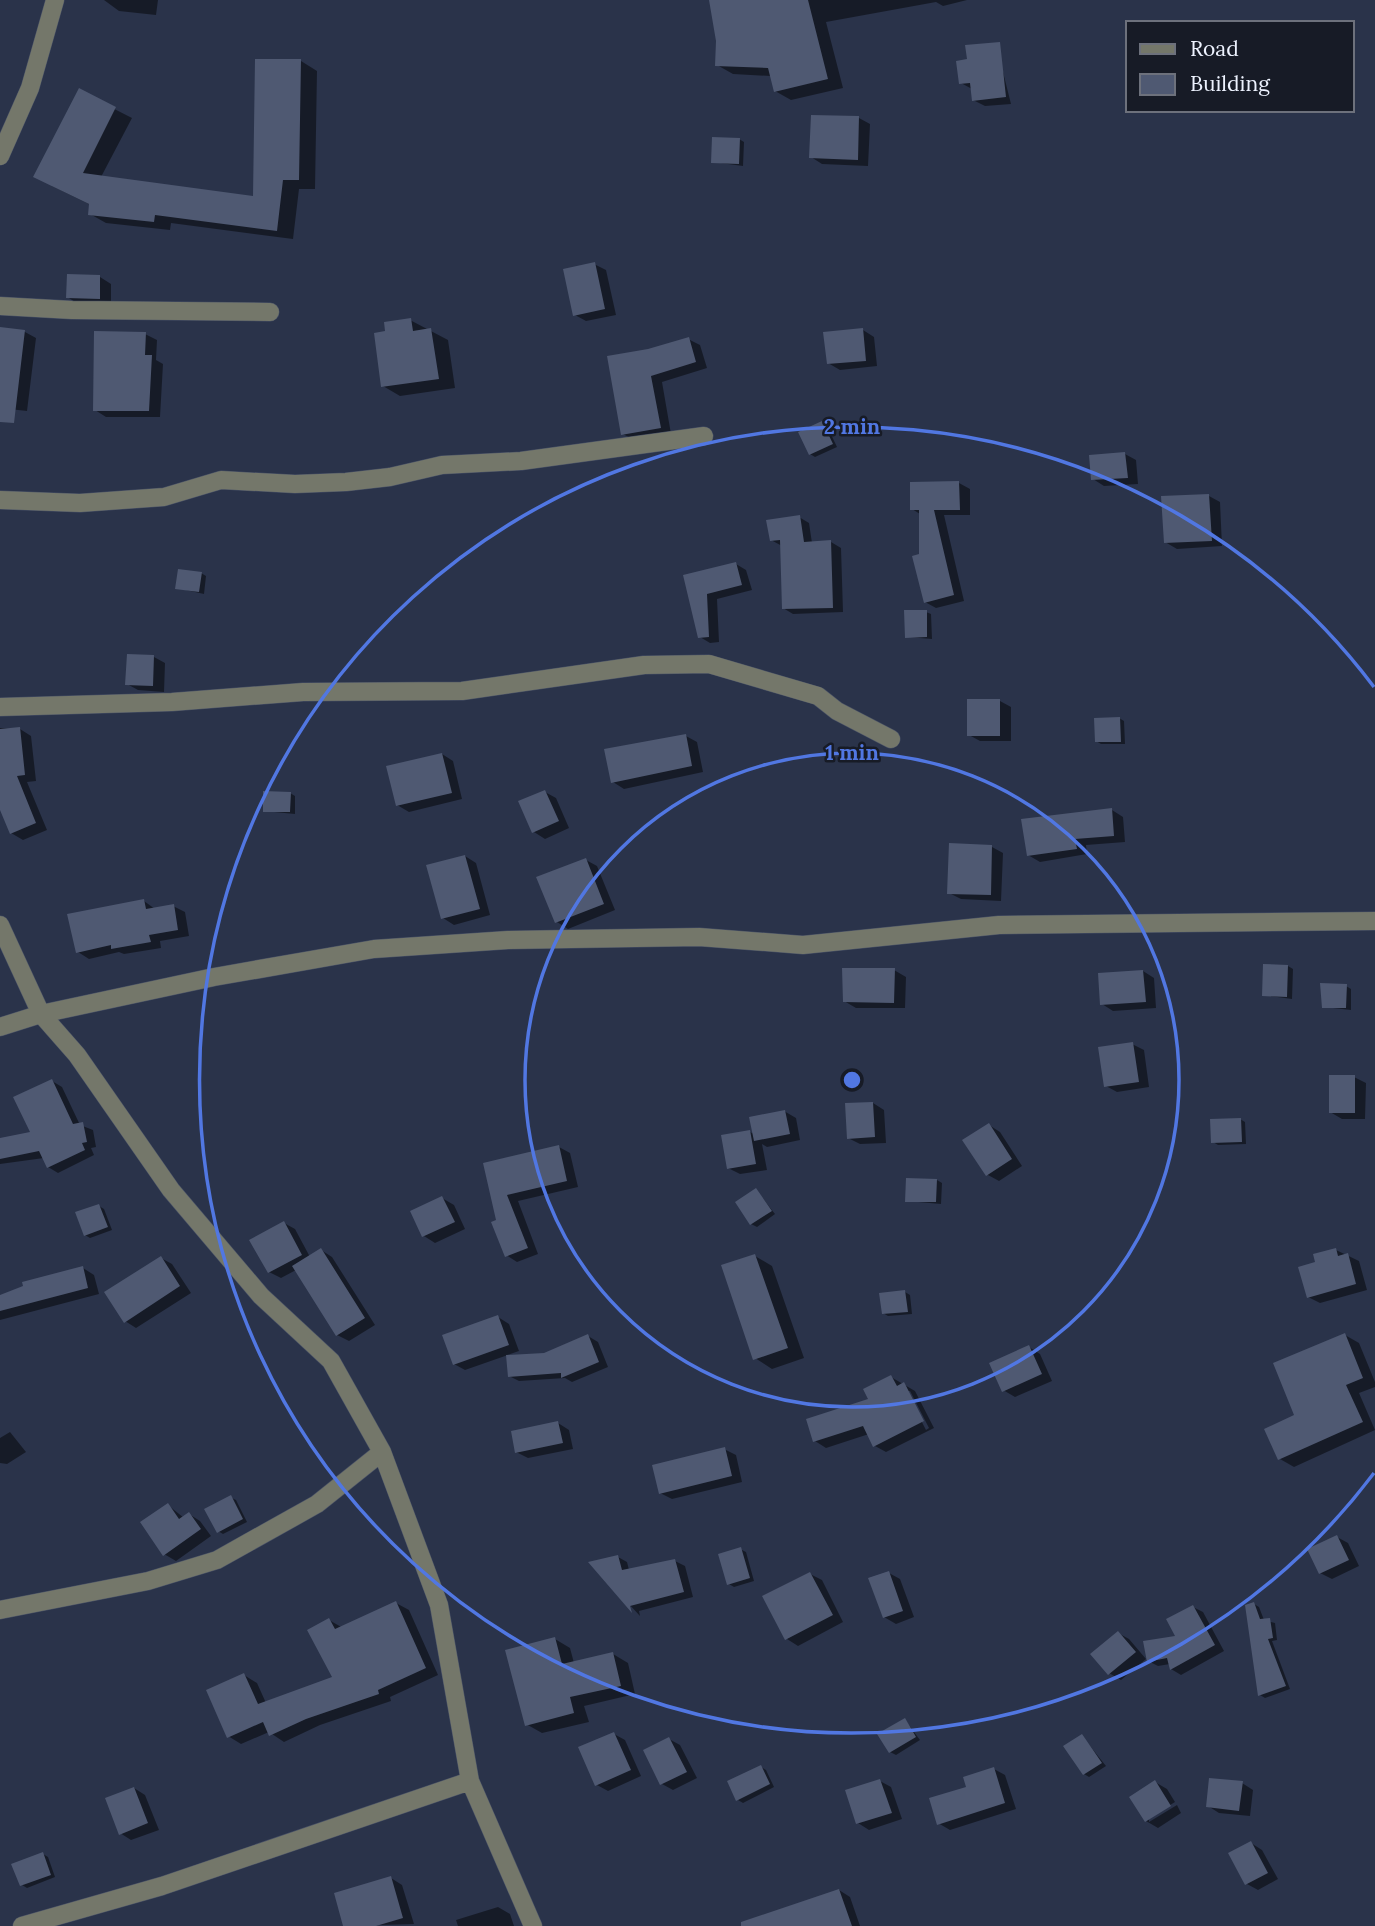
<svg xmlns="http://www.w3.org/2000/svg" width="1375" height="1926" viewBox="0 0 1375 1926" font-family="Lora,serif">
	<rect width="100%" height="100%" fill="#2a334a"/>
	<!-- shadow -->
	<path fill="#0007" fill-rule="evenodd" d="M104 0H158L156 15 119 11Z
		M710 0H967L943 6 936 2 826 22 843 88 791 100 775 91 771 76 733 74 717 65 718 41Z
		M998 52 1011 104 985 106 973 100 972 89 961 83 968 61Z
		M301 61 317 71 315 189H299L293 239 171 223 170 230 106 223 90 214 91 205 52 186 79 91 132 118 101 177 255 198Z
		M859 118 870 124 868 166 822 164 811 157Z
		M739 139 744 142 743 166 713 162Z
		M594 264 606 270 616 315 586 321 575 315Z
		M100 277 111 284V304H79L67 297Z
		M410 320 448 340 455 388 400 396 383 386Z
		M0 329 25 332 36 338 27 411 0 408Z
		M863 330 874 337 877 366 840 370 828 363Z
		M145 334 157 340 156 360 163 364 160 417H106L95 410Z
		M688 339 700 345 707 368 662 382 671 434 634 440 623 434 648 351Z
		M822 423 827 426 837 447 815 457 810 454Z
		M1125 454 1136 460 1138 484 1104 486 1093 479Z
		M959 483 970 489V515H944L964 601 936 608 925 602 920 514 912 509Z
		M1209 496 1220 502 1222 546 1177 549 1165 542Z
		M799 517 809 523 812 543 831 542 841 548 843 612 793 614 783 608 782 546 771 540Z
		M736 564 746 570 752 590 717 599 719 642 710 643 700 637 685 576Z
		M201 573 206 576 204 594 177 588Z
		M926 612 931 614 932 639 907 637Z
		M154 657 165 663 164 692 138 690 127 684Z
		M1000 701 1011 707V741H980L969 735Z
		M1119 718 1124 721 1125 744H1101L1096 741Z
		M0 728 20 729 31 736 36 781 27 782 47 830 23 840 11 833 0 805Z
		M686 736 697 742 703 772 624 789 613 782Z
		M442 754 453 761 462 799 409 812 397 805Z
		M545 792 556 798 569 828 545 839 534 832Z
		M290 793 295 796V814L264 811Z
		M1112 810 1123 817 1125 842 1086 845 1087 854 1040 862 1028 855Z
		M992 847 1003 853 1001 901 961 899 949 893Z
		M465 856 476 863 490 915 454 925 443 918Z
		M586 860 597 866 615 910 568 929 557 922Z
		M144 901 155 909 173 906 185 912 189 936 160 941 161 948 124 954 119 952 89 959 78 952Z
		M1288 966 1293 969 1292 999 1263 995Z
		M894 970 906 977 905 1008H856L844 1001Z
		M1143 971 1154 978 1156 1008 1113 1011 1102 1004Z
		M1346 986 1351 989V1010L1324 1007Z
		M1132 1044 1144 1050 1149 1087 1117 1092 1106 1086Z
		M1354 1077 1366 1083 1365 1119H1342L1330 1112Z
		M52 1081 62 1087 80 1125 93 1130 96 1147 91 1148 94 1155 58 1173 48 1167 44 1158 0 1164V1140L33 1134Z
		M873 1103 884 1110 886 1143 860 1144 848 1138Z
		M784 1111 796 1118 800 1140 767 1147 762 1144 767 1170 740 1174 728 1168 750 1132 754 1134Z
		M1240 1119 1245 1122 1246 1144 1218 1145 1213 1142Z
		M989 1125 1000 1132 1022 1166 999 1181 988 1175Z
		M559 1147 570 1153 578 1187 518 1201 538 1254 517 1262 506 1255 485 1164Z
		M937 1180 942 1183 941 1204 907 1201Z
		M756 1190 775 1214 757 1227 751 1224Z
		M442 1198 454 1205 465 1229 435 1243 424 1236 412 1212Z
		M99 1206 104 1209 112 1230 90 1238 85 1235Z
		M284 1223 295 1229 310 1257 321 1250 332 1257 375 1325 349 1341 337 1335 296 1270 281 1278 269 1272Z
		M1336 1250 1359 1261 1367 1290 1320 1303 1308 1297 1318 1263Z
		M755 1256 772 1266 804 1358 772 1369 755 1358Z
		M161 1258 172 1264 191 1293 136 1328 125 1321Z
		M83 1268 94 1275 99 1294 0 1320V1297Z
		M905 1292 910 1295 912 1314 888 1316 883 1313Z
		M498 1317 509 1324 519 1351 465 1370 454 1364Z
		M1345 1335 1359 1343 1375 1382V1387L1359 1393 1375 1430 1294 1467 1280 1459 1266 1430 1297 1416Z
		M588 1336 598 1342 608 1367 572 1382 565 1378 519 1381 509 1376 544 1354Z
		M1029 1347 1040 1354 1052 1381 1015 1397 1003 1390Z
		M891 1377 915 1391 934 1428 886 1452 875 1446 869 1434 826 1448 815 1441 871 1400ZM906 1391H910L929 1428 926 1430Z
		M558 1423 569 1430 573 1449 528 1458 516 1452Z
		M10 1432 26 1452 7 1464 0 1463V1438Z
		M724 1449 736 1455 742 1482 672 1499 660 1493Z
		M230 1497 236 1500 247 1522 223 1534 218 1531Z
		M168 1505 184 1518 189 1514 200 1521 211 1536 176 1561 164 1554Z
		M1337 1537 1348 1543 1359 1566 1332 1579 1320 1573Z
		M740 1549 746 1552 754 1581 734 1587 729 1584Z
		M618 1557 627 1562 629 1570 675 1561 685 1566 693 1597 639 1611 640 1616 591 1563Z
		M889 1573 900 1579 914 1617 896 1624 884 1617Z
		M810 1574 822 1580 843 1622 798 1646 787 1639Z
		M396 1603 409 1610 438 1675 390 1697 391 1701 320 1725 284 1742 269 1732 241 1744 228 1736 244 1675 257 1683 266 1703 335 1678 329 1620 343 1628Z
		M1254 1604 1259 1607 1264 1620 1275 1623 1277 1640 1272 1641 1290 1689 1265 1698 1260 1695Z
		M1193 1607 1203 1612 1224 1651 1181 1675 1171 1669 1170 1664 1158 1666 1148 1661 1178 1637Z
		M1118 1633 1129 1639 1146 1659 1121 1680 1109 1673Z
		M555 1639 570 1648 574 1663 613 1654 628 1663 635 1694 584 1706 589 1722 542 1733 526 1724Z
		M905 1720 920 1740 896 1755 890 1752Z
		M614 1734 625 1740 641 1776 608 1791 597 1785Z
		M1082 1736 1106 1766 1089 1777 1084 1774Z
		M669 1739 680 1745 697 1778 673 1790 662 1784Z
		M761 1767 766 1770 774 1787 743 1803 738 1800Z
		M994 1769 1005 1775 1016 1809 950 1830 938 1823 968 1788Z
		M880 1781 891 1787 902 1819 869 1830 858 1823Z
		M1155 1782 1167 1789 1175 1802 1149 1818V1822L1177 1805 1181 1813 1158 1828 1146 1821Z
		M1242 1783 1253 1790 1250 1816 1219 1813 1208 1806Z
		M134 1788 145 1795 159 1830 131 1840 120 1833Z
		M1251 1843 1262 1850 1278 1879 1258 1890 1247 1884Z
		M43 1854 48 1857 55 1877 27 1888 22 1885Z
		M391 1878 402 1885 414 1924 345 1926Z
		M839 1890 850 1897 860 1926H781Z
		M498 1907 510 1914 514 1926H458L456 1920Z"/>
	<!-- building -->
	<path fill="#4f5972" d="M709 0H808L828 79 774 92 768 68 715 66 716 41Z
		M1000 42 1006 97 972 101 970 83 959 84 956 61 967 59 965 45Z
		M255 59H301L299 180H283L277 231 155 215 154 222 88 215 89 204 33 177 79 88 116 107 83 173 253 196Z
		M811 115 859 116 858 160 809 158Z
		M712 137 740 138 739 164 711 163Z
		M595 262 605 309 573 316 563 269Z
		M67 274 100 275V299L66 298Z
		M411 318 413 331 431 328 439 379 381 387 374 333 385 331 384 322Z
		M0 327 25 330 14 423 0 422Z
		M863 328 866 361 827 364 823 332Z
		M94 331 146 332 145 355H152L149 411H93Z
		M689 337 696 362 651 376 661 428 621 435 607 356 648 349Z
		M822 421 833 444 809 455 798 432Z
		M1125 452 1128 478 1091 480 1089 455Z
		M959 481 960 510H934L954 595 924 603 912 556 919 554V510H910V482Z
		M1209 494 1212 541 1164 543 1161 496Z
		M800 515 804 542 831 540 833 608 782 609 780 540 770 541 766 520Z
		M736 562 742 585 707 594 709 637 698 638 683 575Z
		M178 569 202 572 199 592 175 589Z
		M904 610H927V637L905 638Z
		M127 654 154 655 153 686 125 685Z
		M967 699H1000V736H967Z
		M1120 717 1121 742H1095L1094 718Z
		M20 727 25 775 17 776 36 823 10 834 0 810V729Z
		M686 734 692 766 611 783 604 749Z
		M442 753 452 793 396 806 386 766Z
		M545 790 559 821 532 833 518 801Z
		M263 791 291 792 290 812H263Z
		M1112 808 1114 836 1075 839 1077 849 1027 856 1021 819Z
		M949 843 992 845 991 895 947 894Z
		M465 855 480 909 441 919 426 865Z
		M586 858 604 904 555 923 536 877Z
		M144 899 146 909 174 904 178 930 149 935 151 942 111 949V945L76 953 67 914Z
		M1263 964 1288 965 1287 997 1262 996Z
		M842 968H895L894 1003 843 1002Z
		M1143 970 1146 1002 1100 1005 1098 973Z
		M1320 983 1347 984 1346 1008H1322Z
		M1133 1042 1139 1082 1104 1087 1098 1047Z
		M1329 1075H1355V1113H1329Z
		M52 1079 73 1124 83 1122 87 1142 82 1143 85 1150 47 1168 39 1151 0 1159V1138L30 1132 13 1097Z
		M873 1102 875 1137 847 1139 845 1103Z
		M785 1110 790 1134 754 1141 749 1117Z
		M1241 1118 1242 1142 1211 1143 1210 1119Z
		M989 1123 1012 1159 986 1176 962 1140Z
		M750 1130 756 1164 727 1169 721 1135Z
		M559 1145 567 1181 507 1195 528 1248 505 1257 491 1222 496 1220 483 1163Z
		M906 1178 937 1179 936 1202H905Z
		M756 1188 772 1211 750 1225 735 1202Z
		M442 1196 455 1222 422 1237 410 1211Z
		M99 1204 108 1227 84 1236 75 1212Z
		M284 1221 302 1255 268 1273 249 1240Z
		M321 1248 365 1318 336 1336 292 1266Z
		M1336 1248 1338 1256 1348 1253 1356 1284 1307 1298 1298 1267 1315 1262 1313 1254Z
		M755 1254 788 1348 753 1360 721 1265Z
		M161 1256 180 1286 124 1323 104 1292Z
		M83 1266 88 1288 0 1311V1295L23 1286 22 1282Z
		M905 1290 908 1312 882 1314 879 1293Z
		M498 1315 509 1345 453 1365 442 1335Z
		M1345 1333 1363 1378 1346 1385 1363 1422 1278 1460 1264 1429 1294 1415 1273 1363Z
		M588 1334 599 1362 561 1378V1373L508 1377 506 1355 544 1353Z
		M1029 1345 1042 1374 1002 1392 989 1363Z
		M891 1375 897 1386 904 1382 924 1421 873 1447 863 1426 813 1442 806 1419 868 1399 863 1389Z
		M558 1421 563 1443 515 1453 511 1431Z
		M725 1447 732 1476 659 1494 652 1465Z
		M231 1495 243 1519 217 1533 204 1509Z
		M168 1503 179 1519 189 1512 201 1529 163 1556 140 1522Z
		M1337 1535 1349 1560 1319 1574 1307 1549Z
		M741 1547 750 1578 727 1585 718 1554Z
		M618 1555 622 1570 675 1559 684 1592 630 1606 632 1613 588 1562Z
		M889 1571 903 1611 883 1618 868 1578Z
		M810 1572 833 1615 785 1640 762 1596Z
		M396 1601 426 1668 378 1690 379 1694 306 1719 269 1736 263 1722 227 1738 206 1690 244 1673 258 1704 332 1677 307 1630 329 1618 335 1629Z
		M1254 1602 1260 1619 1270 1618 1273 1638 1268 1639 1286 1686 1258 1696 1245 1605Z
		M1193 1605 1215 1645 1170 1670 1167 1658 1147 1662 1143 1641 1175 1636 1166 1619Z
		M1118 1631 1136 1652 1108 1675 1090 1654Z
		M555 1637 562 1664 613 1652 621 1686 570 1697 574 1713 525 1726 505 1650Z
		M905 1718 916 1737 889 1753 877 1734Z
		M614 1732 631 1770 595 1786 578 1747Z
		M1082 1734 1102 1763 1083 1775 1063 1746Z
		M669 1737 687 1772 660 1785 643 1750Z
		M761 1765 770 1784 736 1801 727 1781Z
		M994 1767 1005 1803 937 1825 929 1798 966 1787 963 1777Z
		M1209 1778 1243 1781 1239 1811 1206 1807Z
		M880 1779 892 1813 856 1824 845 1790Z
		M1155 1780 1171 1806 1145 1822 1129 1797Z
		M134 1787 148 1823 119 1835 105 1798Z
		M1251 1841 1268 1873 1245 1885 1228 1853Z
		M43 1852 51 1875 20 1886 11 1864Z
		M391 1876 403 1918 376 1926H343L334 1893Z
		M839 1889 852 1926H741V1922Z"/>
	<g fill="none" stroke-linecap="round" stroke-linejoin="round">
		<defs>
			<path id="minor" d="M0 156 30 88 55 0
				M0 306 72 310 270 312
				M0 500 80 503 164 497 221 480 295 484 346 482 390 477 442 465 521 461 704 436
				M0 707 172 702 303 692 462 691 644 665 709 664 818 696 837 711 891 739
				M0 925 41 1014 77 1055 171 1190 261 1296 331 1361 382 1452 439 1605 470 1781 533 1926
				M0 1027 41 1014 214 977 374 949 508 940 699 937 803 945 999 925 1375 921
				M0 1610 148 1581 217 1560 317 1504 382 1452
				M22 1926 162 1886 470 1781"/>
		</defs>
		<!-- minor casing -->
		<use href="#minor" stroke="#495267" stroke-width="19"/>
		<!-- minor -->
		<use href="#minor" stroke="#74776a" stroke-width="18"/>
	</g>
	<!-- distance rings -->
	<g fill="none" stroke="#5177e2" stroke-width="3.5">
		<circle cx="852" cy="1080" r="327"/>
		<path d="M1374 1473A653 653 0 1 1 1374 687"/>
	</g>
	<circle cx="852" cy="1080" r="10" fill="#5177e2" stroke="#171b26" stroke-width="3.5"/>
	<g font-size="21" text-anchor="middle" font-weight="bold" fill="#5177e2" stroke="#171b26" stroke-width="5" stroke-linejoin="round" paint-order="stroke">
		<text x="852" y="434">2 min</text>
		<text x="852" y="760">1 min</text>
	</g>
	<!-- legend -->
	<rect x="1126" y="21" width="228" height="91" fill="#171b26" stroke="#6d717c" stroke-width="2"/>
	<rect x="1140" y="44" width="35" height="10" fill="#74776a" stroke="#6d717c" stroke-width="2"/>
	<text x="1190" y="56" font-size="21" fill="#edf2fe">Road</text>
	<rect x="1140" y="74" width="35" height="21" fill="#4f5972" stroke="#6d717c" stroke-width="2"/>
	<text x="1190" y="91" font-size="21" fill="#edf2fe">Building</text>
</svg>
